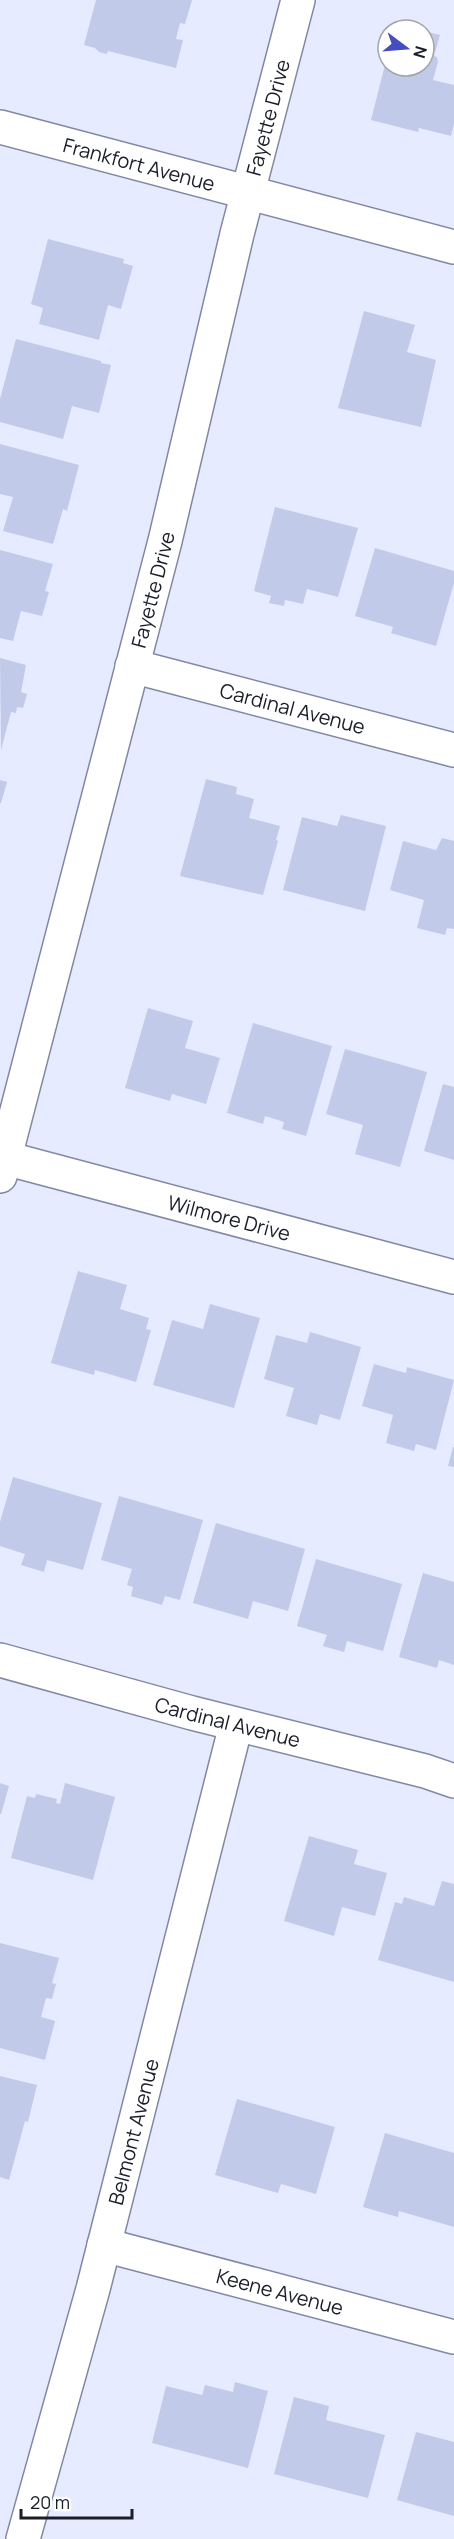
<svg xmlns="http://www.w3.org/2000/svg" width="454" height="2539" viewBox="0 0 454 2539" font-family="Manrope,sans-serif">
	<rect width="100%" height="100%" fill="#e6ebff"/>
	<!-- building -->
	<path fill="#c2caea" d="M96 0H192L185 24 180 23 176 39 183 40 176 68 108 51 107 54 99 52 95 48 84 45Z
		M396 23 419 29V30H394Z
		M424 31 440 35 434 56 437 57 438 62 433 80 454 85V124L451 136 419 128 418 132 371 120 387 57 388 66H424Z
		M48 239 124 259 123 263 133 266 121 309 108 305 99 340 39 324 43 308 31 304Z
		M364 311 415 325 407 352 436 360 421 427 338 408Z
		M16 339 101 361V363L111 365 99 413 72 406 63 439 0 422V399Z
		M0 444 79 465 67 511 63 509 53 544 3 531 13 497 0 494Z
		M275 507 358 528 338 597 307 589 303 604 285 600 284 606 269 603 271 596 254 591Z
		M375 548 454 571V583L436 646 391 633 393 627 355 616Z
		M0 550 53 564 45 591 49 592 42 616 21 611 13 641 0 638Z
		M0 658 26 665 21 692 27 694 23 708 17 707 16 713 11 712 1 750Z
		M206 779 237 787 236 794 254 799 249 818 280 826 276 840 278 841 263 895 180 876Z
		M0 780 7 782 1 803H0Z
		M341 815 386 826 365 911 283 890 302 817 337 826Z
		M442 838 454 841V929L447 928 445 935 417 928 424 900 390 890 403 841 436 850Z
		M148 1008 193 1021 185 1048 220 1058 206 1104 172 1094 170 1101 125 1088Z
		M253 1023 332 1046 306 1136 282 1129 284 1122 265 1116 263 1124 227 1113Z
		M345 1049 427 1072 400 1167 355 1154 363 1125 326 1114Z
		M443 1084 454 1087V1160L424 1151Z
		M78 1271 127 1285 120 1309 149 1318 146 1329 151 1330 136 1382 95 1370 94 1375 51 1363Z
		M210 1304 260 1318 234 1408 153 1385 172 1320 203 1329Z
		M310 1332 361 1347 340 1420 320 1414 317 1425 286 1416 294 1388 264 1379 276 1335 307 1343Z
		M374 1364 406 1373 407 1367 454 1380 436 1450 416 1444 414 1451 386 1443 393 1415 362 1406Z
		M453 1447H454V1467L448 1466Z
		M13 1477 102 1503 83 1570 47 1560 44 1572 21 1565 25 1554 0 1546V1522Z
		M119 1496 203 1520 180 1600 165 1596 162 1605 131 1596 133 1587 127 1585 132 1569 101 1560Z
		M216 1523 305 1549 288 1611 253 1601 248 1619 193 1603Z
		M316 1559 402 1584 383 1651 347 1641 344 1652 323 1646 327 1635 297 1626Z
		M423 1573 454 1582V1665L439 1660 437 1668 399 1657Z
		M0 1783 9 1786 1 1814H0Z
		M65 1783 115 1797 93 1880 11 1858 27 1796 35 1798 36 1794 57 1799 56 1803 60 1804Z
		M309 1836 358 1850 354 1864 387 1873 375 1916 342 1907 334 1936 284 1921Z
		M442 1881 454 1884V1982L378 1960 395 1902 402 1904 404 1897 434 1906Z
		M0 1943 59 1958 52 1983 56 1984 52 1999 46 1998 41 2017 55 2021 45 2060 0 2048Z
		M0 2076 37 2085 28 2122 25 2121 9 2180 0 2177Z
		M237 2099 335 2127 316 2194 281 2184 278 2193 215 2175Z
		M385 2133 454 2153V2227L399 2211 398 2217 363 2207Z
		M235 2382 268 2391 248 2468 152 2443 166 2386 202 2395 205 2385 233 2392Z
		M294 2397 329 2406 326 2420 385 2435 368 2498 274 2474Z
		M416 2432 454 2442V2516L397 2500Z"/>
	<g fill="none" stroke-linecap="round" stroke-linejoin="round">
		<defs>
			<g id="minor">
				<path id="s1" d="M0 127 454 247"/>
				<path id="s2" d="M132 666 454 750"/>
				<path id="s3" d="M5 1158 454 1277"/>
				<path id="s4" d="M0 1176 165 541 237 234 298 0"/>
				<path id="s5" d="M0 1660 192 1713 425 1771 454 1781"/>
				<path id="s6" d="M104 2245 454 2337"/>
				<path id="s7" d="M23 2539 93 2289 236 1725"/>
			</g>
		</defs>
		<!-- minor casing -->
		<use href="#minor" stroke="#8188a5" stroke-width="36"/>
		<!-- minor -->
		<use href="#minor" stroke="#fff" stroke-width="33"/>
	</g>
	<g text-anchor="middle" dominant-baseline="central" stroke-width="4.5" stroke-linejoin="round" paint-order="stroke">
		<!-- street labels -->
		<g font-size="20" fill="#1b1e29" stroke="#fff">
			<text stroke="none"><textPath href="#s4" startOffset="1092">Fayette Drive</textPath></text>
			<text stroke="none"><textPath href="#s1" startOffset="144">Frankfort Avenue</textPath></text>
			<text stroke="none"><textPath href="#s4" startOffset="606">Fayette Drive</textPath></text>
			<text stroke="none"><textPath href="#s2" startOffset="166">Cardinal Avenue</textPath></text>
			<text stroke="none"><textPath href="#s3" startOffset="232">Wilmore Drive</textPath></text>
			<text stroke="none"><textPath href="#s5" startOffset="236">Cardinal Avenue</textPath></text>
			<text stroke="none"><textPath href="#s7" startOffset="422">Belmont Avenue</textPath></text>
			<text stroke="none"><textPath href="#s6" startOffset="182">Keene Avenue</textPath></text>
		</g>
	</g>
	<!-- north arrow -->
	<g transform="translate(406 48) rotate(106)"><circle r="28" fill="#ffffff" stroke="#a4a5a9" stroke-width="1.5"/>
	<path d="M0-4.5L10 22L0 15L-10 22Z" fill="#464dc2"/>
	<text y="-9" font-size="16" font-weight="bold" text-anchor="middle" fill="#1b1e29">N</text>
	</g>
	<!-- scale -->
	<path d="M21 2509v9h111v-9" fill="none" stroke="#1b1e29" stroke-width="3"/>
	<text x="30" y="2509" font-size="18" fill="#1b1e29" stroke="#ffffff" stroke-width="4.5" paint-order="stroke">20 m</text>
</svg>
